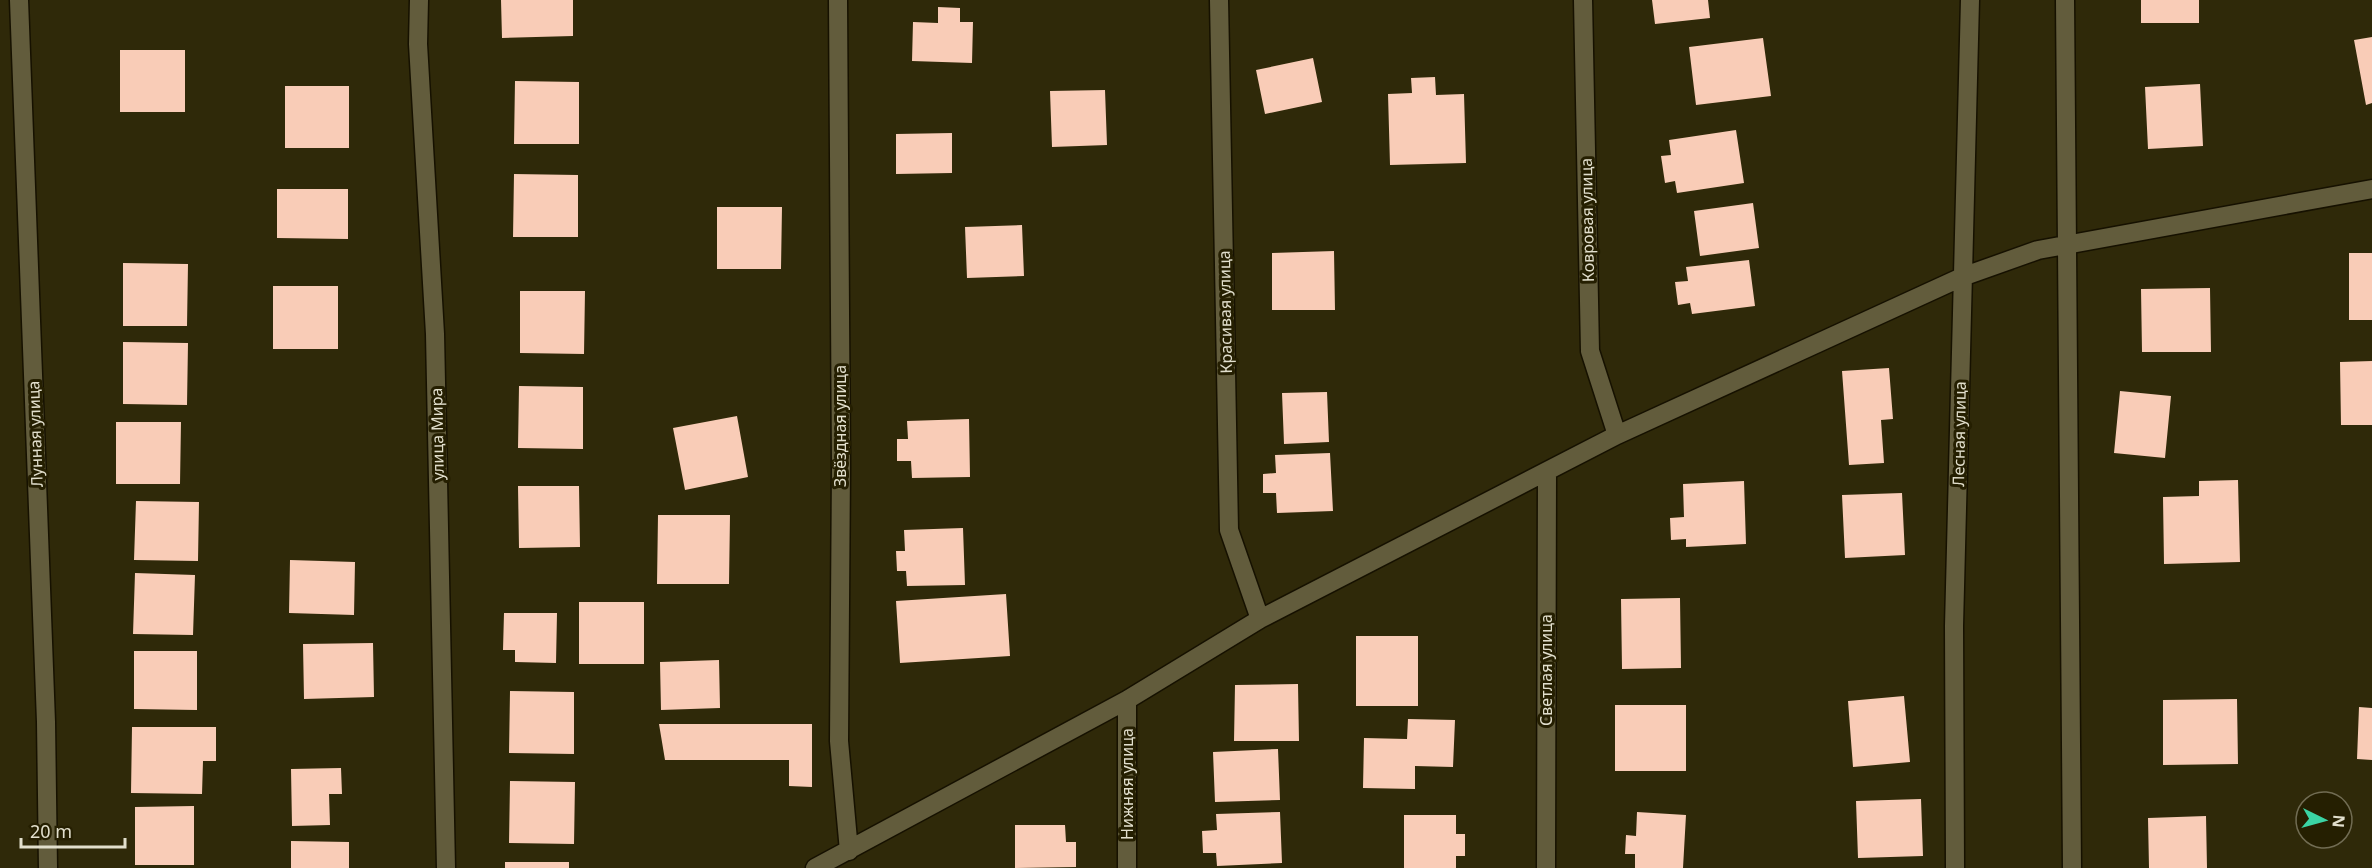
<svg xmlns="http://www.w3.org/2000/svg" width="2372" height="868" viewBox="0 0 2372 868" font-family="'Noto Sans',sans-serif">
	<rect width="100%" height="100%" fill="#2f2909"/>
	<!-- building -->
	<path fill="#f9ccb7" d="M501 0H573V36L502 38Z
		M1652 0H1708L1710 18 1655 24Z
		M2141 0H2199V23H2141Z
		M938 7 960 8V22H973L972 63 912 61 913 22 938 23Z
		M2372 37V103L2366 105 2354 40Z
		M1763 38 1771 96 1696 105 1689 47Z
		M120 50H185V112H120Z
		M1313 58 1322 102 1265 114 1256 70Z
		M1435 77 1436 95 1464 94 1466 163 1390 165 1388 94 1412 93 1411 78Z
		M515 81 579 82V144H514Z
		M2200 84 2203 146 2148 149 2145 87Z
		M285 86H349V148H285Z
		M1105 90 1107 145 1052 147 1050 91Z
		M1736 130 1744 183 1677 193 1675 181 1665 183 1661 156 1671 155 1669 140Z
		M952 133V173L896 174V134Z
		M514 174 578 175V237H513Z
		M277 189H348V239L277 238Z
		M1753 203 1759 248 1700 256 1694 211Z
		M717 207H782L781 269H717Z
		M1022 225 1024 276 967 278 965 227Z
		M1334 251 1335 310H1272V253Z
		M2349 253H2372V320H2349Z
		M1749 260 1755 306 1692 314 1690 303 1678 305 1675 282 1688 281 1686 267Z
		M123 263 188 264 187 326H123Z
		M273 286H338V349H273Z
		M2210 288 2211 352H2142L2141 289Z
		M520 291H585L584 354 520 353Z
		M123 342 188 343 187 405 123 404Z
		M2372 361V425H2341L2340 362Z
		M1889 368 1893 419 1881 420 1884 463 1849 465 1842 371Z
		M519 386 583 387V449L518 448Z
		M2120 391 2171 396 2165 458 2114 453Z
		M1327 392 1329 442 1284 444 1282 393Z
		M737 416 748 477 685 490 673 428Z
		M969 419 970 477 912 478 911 461H897V439H908L907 421Z
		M116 422H181L180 484H116Z
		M1330 453 1333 511 1277 513 1276 493H1263V474L1276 473 1275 455Z
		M2238 480 2240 562 2164 564 2163 497 2199 496V481Z
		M1744 481 1746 544 1686 547V539L1671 540 1670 518 1684 517 1683 484Z
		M518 486H579L580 547 519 548Z
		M1902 493 1905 555 1845 558 1842 495Z
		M136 501 199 502 198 561 134 560Z
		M658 515H730L729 584H657Z
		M963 528 965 585 907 586 906 571H897L896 551H905L904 530Z
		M290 560 355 562 354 615 289 613Z
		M135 573 195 575 193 635 133 634Z
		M1006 594 1010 656 900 663 896 601Z
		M1680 598 1681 668 1622 669 1621 599Z
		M579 602H644V664H579Z
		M504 613H557L556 663 515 662V650H503Z
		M1356 636H1418V706H1356Z
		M373 643 374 697 304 699 303 644Z
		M134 651H197V710L134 709Z
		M719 660 720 708 661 710 660 662Z
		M1298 684 1299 741H1234L1235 685Z
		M510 691 574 692V754L509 753Z
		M1904 696 1910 762 1853 767 1848 701Z
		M2237 699 2238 764 2163 765V700Z
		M1615 705H1686V771H1615Z
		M2359 707 2372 708V760L2357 759Z
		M1408 719 1455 720 1453 767 1415 766V789L1363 788 1364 738 1407 739Z
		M659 724H812V787L789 786V760H665Z
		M132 727H216V761H203L202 794 131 793Z
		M1278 749 1280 800 1215 802 1213 752Z
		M341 768 342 794H329L330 825 292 826 291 769Z
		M510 781 575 782 574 844 509 843Z
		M1921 799 1923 856 1858 858 1856 801Z
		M194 806V865H135V807Z
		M1280 812 1282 863 1217 866 1216 853H1203L1202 831 1217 830 1216 814Z
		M1637 812 1686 815 1683 868H1635V854H1625L1626 835 1636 836Z
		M1404 815H1456V834H1465V856H1456V868H1404Z
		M2206 816 2207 868H2149L2148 818Z
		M1015 825H1065L1066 842H1076V867L1015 868Z
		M291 841 349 842V868H291Z
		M505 862H569V868H505Z"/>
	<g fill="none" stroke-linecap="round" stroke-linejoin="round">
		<defs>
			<path id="minor" d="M19 0 46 722 48 868
				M419 0 418 44 435 334 446 868
				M838 0 841 467 839 741 849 851
				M1219 0 1229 530 1260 619
				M1583 0 1590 351 1617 435
				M2065 0 2072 868
				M1127 700V868
				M815 868 1127 700 1260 619 1617 435 1962 277 2038 250 2372 189
				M1546 868 1547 473
				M1955 868 1954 626 1970 0"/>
		</defs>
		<!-- minor casing -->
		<use href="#minor" stroke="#161100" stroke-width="21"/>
		<!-- minor -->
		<use href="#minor" stroke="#625c3c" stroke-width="18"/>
	</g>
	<g text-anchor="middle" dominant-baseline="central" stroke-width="6" stroke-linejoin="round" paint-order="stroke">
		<!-- street labels -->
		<g font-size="16" fill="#e2dfcd" stroke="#251f01">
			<text transform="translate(1587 220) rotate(-91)">Ковровая улица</text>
			<text transform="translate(1225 312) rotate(-91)">Красивая улица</text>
			<text transform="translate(840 426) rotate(-90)">Звёздная улица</text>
			<text transform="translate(35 434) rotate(-92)">Лунная улица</text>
			<text transform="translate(437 434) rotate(-91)">улица Мира</text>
			<text transform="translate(1959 434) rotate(-89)">Лесная улица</text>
			<text transform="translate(1546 670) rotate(-90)">Светлая улица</text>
			<text transform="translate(1127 784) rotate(-90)">Нижняя улица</text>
		</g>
	</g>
	<!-- north arrow -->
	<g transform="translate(2324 820) rotate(95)"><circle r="28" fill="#251f01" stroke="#716c53" stroke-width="1.5"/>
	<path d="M0-4.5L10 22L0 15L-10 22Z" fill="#3bd4a4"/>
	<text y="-9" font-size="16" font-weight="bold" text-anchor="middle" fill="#e2dfcd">N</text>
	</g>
	<!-- scale -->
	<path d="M21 838v9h104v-9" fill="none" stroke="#e2dfcd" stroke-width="3"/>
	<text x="30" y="838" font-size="18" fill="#e2dfcd" stroke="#251f01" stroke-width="4.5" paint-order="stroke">20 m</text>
</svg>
